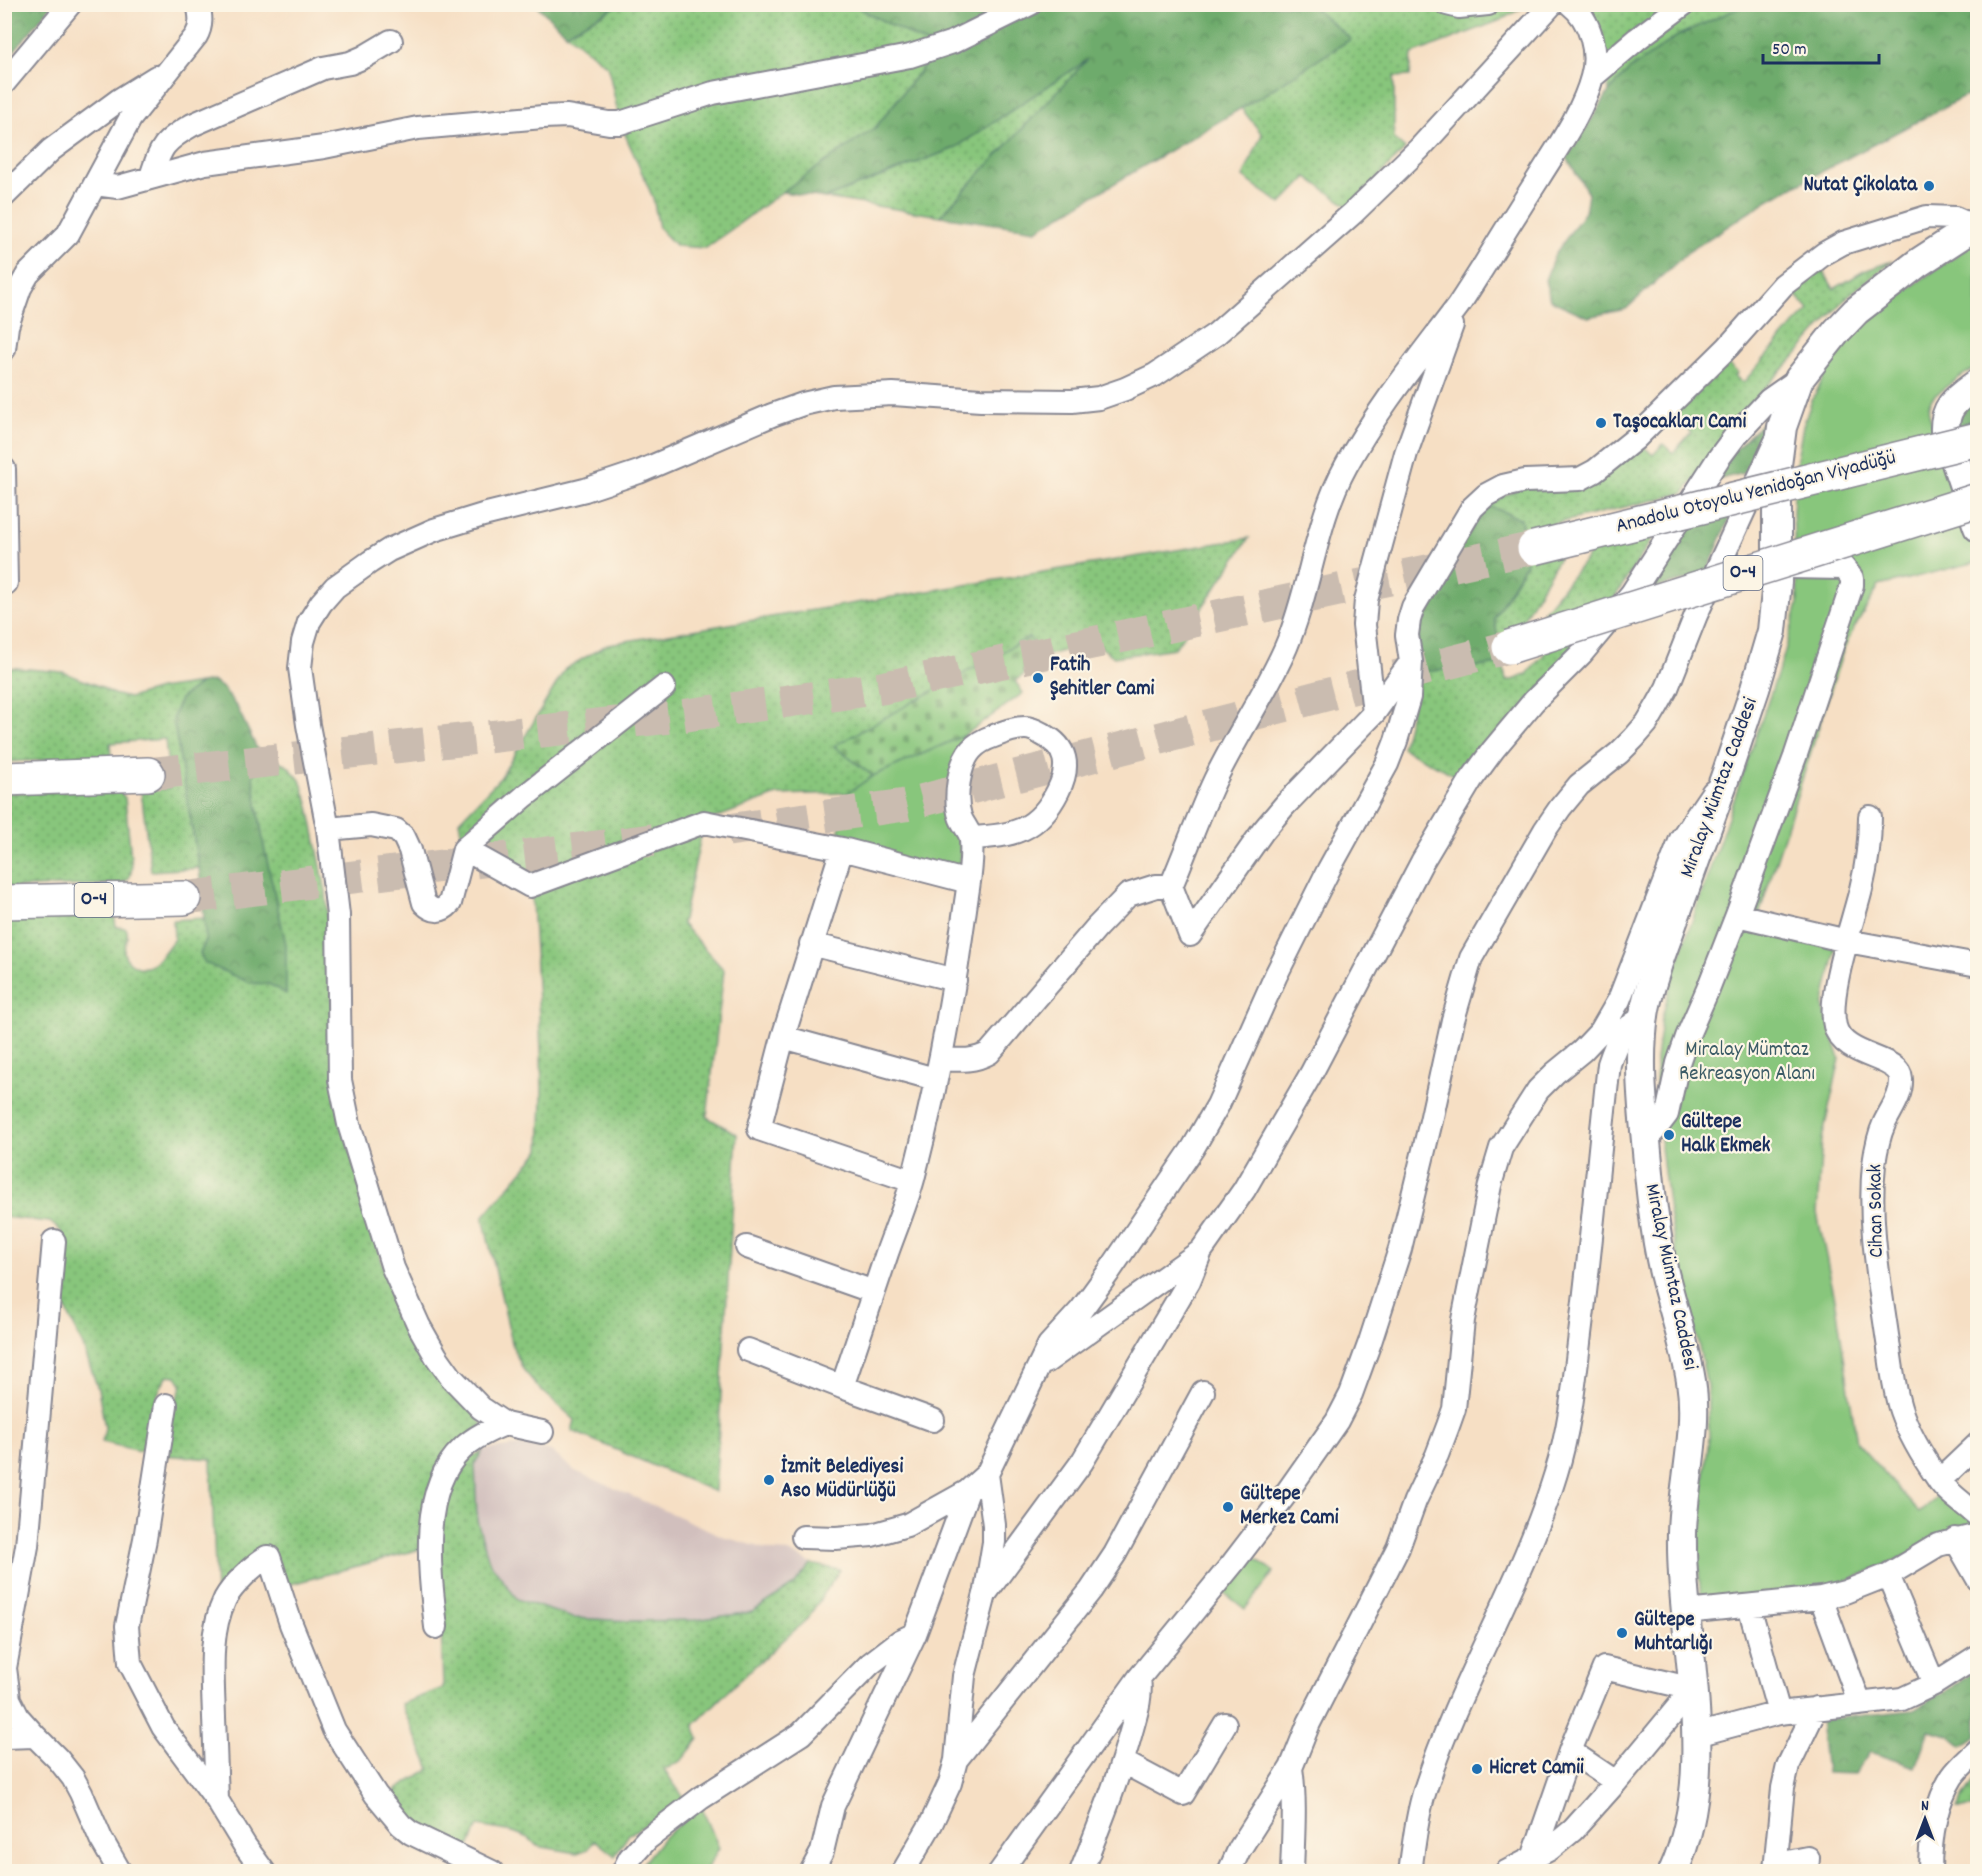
<svg xmlns="http://www.w3.org/2000/svg" width="1982" height="1876" viewBox="0 0 1982 1876" font-family="Dekko,sans-serif">
	<defs>
		<pattern id="grass-dots" width="8" height="8" patternUnits="userSpaceOnUse" patternTransform="scale(1.5)"><rect width="8" height="8" fill="#88c67c"/><path d="M2 2h.1M6 6h.1" fill="none" stroke="#6ea169" stroke-width="1.8" stroke-linecap="round"/></pattern>
		<pattern id="forest-crowns" width="20" height="18" patternUnits="userSpaceOnUse" patternTransform="scale(1.5)"><rect width="20" height="18" fill="#6eab6c"/><path d="M2 6a3 3 0 1 1 6 0M12 15a3 3 0 1 1 6 0" fill="none" stroke="#5a8c5c"/></pattern>
		<pattern id="cemetery-stones" width="16" height="16" patternUnits="userSpaceOnUse" patternTransform="scale(1.5)"><rect width="16" height="16" fill="#88c67c"/><path d="M2 7V4a2 2 0 0 1 4 0v3zM10 15v-3a2 2 0 0 1 4 0v3z" fill="#6ea169"/></pattern>
	</defs>
	<rect width="100%" height="100%" fill="#fcf5e5"/>
	<filter id="ink" filterUnits="userSpaceOnUse"><feTurbulence type="fractalNoise" baseFrequency=".0167" numOctaves="2"/><feDisplacementMap in="SourceGraphic" scale="12" xChannelSelector="R" yChannelSelector="G"/><feConvolveMatrix kernelMatrix="1 2 1 2 8 2 1 2 1" color-interpolation-filters="sRGB"/></filter>
	<filter id="wash" filterUnits="userSpaceOnUse"><feTurbulence type="fractalNoise" baseFrequency=".008" numOctaves="4" result="noise"/><feDisplacementMap in="SourceGraphic" scale="24" xChannelSelector="R" yChannelSelector="G"/><feGaussianBlur stdDeviation="1.35" result="paint"/><feColorMatrix in="noise" values="0 0 0 0 0 0 0 0 0 0 0 0 0 0 0 0 0 1.4 0 .05"/><feComposite in="paint" operator="in"/></filter>
	<g filter="url(#wash)">
		<rect width="100%" height="100%" fill="#f6dfc4"/>
		<!-- industrial -->
		<path fill="#d1bfbd" d="M527 1445 551 1451 575 1471 727 1538 774 1551 789 1552 811 1564 794 1585 752 1612 695 1620 631 1621 573 1619 517 1599 489 1561 477 1520 475 1462 483 1450Z"/>
		<!-- grass -->
		<path fill="url(#grass-dots)" stroke="#527a6d" stroke-width="1.5" d="M858 4 860 9 937 49 876 127 782 192 706 248 676 246 659 228 653 198 620 123 608 67 566 33 619 5Z
			M1595 4 1747 5 1679 35 1628 71 1609 92 1599 32 1592 11Z
			M1310 5H1527L1501 20 1412 54 1410 76 1394 77V139L1405 149 1349 207 1307 177 1281 204 1243 177 1262 134 1241 108 1350 39Z
			M1090 58 940 216 825 198 955 148Z
			M1892 261 1848 296 1792 360 1737 417 1684 493 1523 531 1521 519 1487 505 1518 489 1642 445 1653 455 1663 444 1673 453 1691 433 1671 414 1724 361 1738 373 1735 376 1743 383 1790 329 1809 310 1791 290 1819 264 1834 289 1864 271Z
			M1657 531 1613 600 1545 622 1543 612 1600 542Z
			M1249 538 1175 648 1114 657 1094 642 1042 657 1029 638 835 747 873 776 848 793 777 795 704 822 682 924 724 970 707 1117 737 1134 715 1492 572 1431 575 1420 537 1386 523 1369 513 1347 483 1217 540 1150 542 1098 541 1049 531 886 464 849 459 821 501 777 565 669 608 644Z
			M1560 556 1516 631 1497 636 1494 618 1526 563 1525 558Z
			M1585 637 1462 779 1402 748 1421 672 1503 664 1506 681 1516 679 1527 674 1550 647Z
			M4 667 63 672 101 687 113 694 129 698 159 689 201 683 180 699 173 718 199 868 151 871 141 790 170 788 165 739 110 743 111 757 5 762Z
			M268 754 289 767 300 780 309 806 326 892 339 1114 390 1289 424 1352 446 1383 483 1425 469 1435 424 1548 280 1587 269 1558 216 1596 211 1459 164 1455 168 1421 182 1385 176 1376 168 1375C151 1397 152 1427 148 1453L102 1442 105 1428 98 1389 83 1346 60 1296 61 1231 50 1222 5 1217V919L114 913 116 927 126 928C130 937 124 942 124 951 124 955 127 960 131 963 150 978 164 952 174 939L173 920 204 918 206 940 200 954 250 983 269 984 264 847 253 778 260 755Z
			M119 790 125 798 132 868C130 878 129 881 119 884L5 888 4 793Z
			M483 1450 475 1463 477 1520 489 1561 517 1599 573 1618 631 1621 695 1620 752 1612 794 1585 811 1564 840 1570 807 1619 735 1684 694 1725 699 1739 682 1760 664 1770 687 1802 629 1834 615 1856 595 1840 588 1849 577 1853 537 1846 529 1838 513 1832 478 1826 466 1854 409 1826 385 1797 430 1769 401 1704 443 1688 438 1521 456 1468Z
			M1977 1776V1808H1957L1975 1779Z"/>
		<!-- forest -->
		<path fill="url(#forest-crowns)" stroke="#446d65" stroke-width="1.5" d="M5 4 52 5 5 62 4 5Z
			M1747 4 1977 5V92L1962 98 1768 200 1688 252 1626 309 1588 317 1550 300 1545 280 1555 254 1585 212 1588 193 1567 158 1609 92 1628 71 1679 35Z
			M536 5H619L566 33Z
			M858 5H1310L1351 39 1260 97 1036 230 940 216 1087 60 955 148 825 198 782 192 876 127 937 49 860 9Z
			M1977 393V421L1952 427Z
			M1769 416H1774L1775 419 1752 471 1716 480 1733 452Z
			M1487 505 1521 519 1526 563 1494 618 1503 664 1421 672 1415 642 1418 611Z
			M1731 514 1706 575 1646 590 1687 525Z
			M212 681 223 688 238 709 260 755 253 778 264 847 286 944V994L269 984 250 983 205 963 200 954 206 940 199 868 173 718 180 699 201 683Z
			M1977 1668V1736L1962 1746 1949 1735 1929 1730 1915 1767 1870 1752 1855 1774 1826 1773 1820 1720 1914 1710 1958 1684Z"/>
		<!-- cemetery -->
		<path fill="url(#cemetery-stones)" stroke="#527a6d" stroke-width="1.5" d="M1029 637 1042 657 1023 670 1025 674 1015 681 1023 693 965 735 873 776 834 746Z"/>
		<!-- park -->
		<path fill="#88c67c" stroke="#527a6d" stroke-width="1.5" d="M1977 241V366C1966 374 1938 390 1931 400 1928 404 1928 409 1929 414L1949 480 1977 554V562L1879 586 1854 628 1843 651 1755 927 1836 948 1823 1006 1840 1059 1822 1139 1817 1213 1836 1304 1857 1443 1919 1512 1941 1493 1977 1525 1852 1579 1827 1586 1788 1592 1701 1603 1698 1559 1700 1513 1709 1437 1707 1386 1699 1347 1681 1279 1669 1212 1657 1115 1656 1059 1661 1021 1674 973 1783 658 1798 604 1793 513 1796 464 1803 426 1811 403 1829 366 1848 341 1882 307Z
			M965 735 957 773 960 854 959 874 836 843 848 793 873 776Z
			M1250 1554 1274 1572 1245 1609 1222 1591Z
			M701 1806 719 1848 705 1871 636 1872 662 1839Z"/>
	</g>
	<g filter="url(#ink)">
		<g fill="none" stroke-linecap="round" stroke-linejoin="round">
			<!-- highway-tunnel -->
			<path stroke="#cabcb0" stroke-width="33" stroke-dasharray="33 16" stroke-linecap="butt" d="M148 774 680 716 882 688 1534 548
				M728 830 905 805 1509 647
				M184 898 653 840"/>
			<defs>
				<path id="minor" d="M1447 4 1459 7 1488 4
					M1592 77 1637 39 1684 4
					M4 83 70 4
					M151 177C161 146 164 141 192 125L323 68 350 63 364 57 391 41
					M95 184 118 187 205 163 324 147 418 128 543 117 567 116 609 123H620L713 93 910 56 953 42 1030 4
					M4 196 51 150 119 100 156 77
					M4 349 7 326 20 288 28 274 68 234 130 119 196 36C202 26 201 16 198 4
					M4 469 6 583
					M1374 713 1364 625 1366 600 1406 453 1452 325
					M1870 817C1870 841 1867 865 1861 889 1853 923 1827 993 1835 1026 1843 1059 1900 1055 1901 1079 1902 1096 1891 1109 1884 1124 1878 1137 1876 1150 1874 1164 1868 1221 1879 1279 1887 1335 1891 1360 1893 1387 1901 1411 1909 1434 1924 1459 1938 1479 1947 1493 1965 1504 1978 1516
					M328 829 371 825 396 830 404 837 410 850 424 903C433 912 441 913 450 903L464 849 525 796 664 687
					M464 849 530 886 704 822 842 849 969 882
					M842 849 783 1037 759 1129 912 1181
					M1171 886C1186 851 1199 814 1215 780 1237 734 1266 693 1286 647 1311 588 1315 522 1346 466 1377 409 1419 358 1458 306 1467 293 1476 278 1485 264 1502 236 1520 207 1538 179 1557 148 1583 112 1592 77 1599 53 1591 20 1570 4
					M1737 915 1847 941 1978 965
					M1190 935 1263 831 1285 805 1374 713 1411 662
					M811 944 955 980
					M783 1037 935 1079
					M941 1059C958 1060 973 1062 989 1053L1097 927 1128 895 1156 886H1171L1190 935
					M1645 1135 1654 1131 1667 1114 1678 1063 1687 1037 1708 989 1737 915 1795 757 1852 585V578L1844 568 1790 567
					M747 1247 874 1292
					M748 1350 842 1387 933 1420
					M1046 1362 1201 1251 1244 1190 1311 1074 1422 862 1471 780 1493 750 1534 701 1582 653 1632 593 1718 459 1736 435 1769 400 1799 379
					M842 1387C857 1343 872 1298 887 1253 896 1228 906 1204 913 1179 936 1090 953 1000 965 909 968 887 973 863 971 840 971 832 962 824 960 816 954 798 959 764 971 750 977 743 985 739 994 736 1004 732 1014 728 1025 728 1031 728 1037 731 1042 734 1068 747 1070 767 1058 791 1038 831 1013 836 972 838
					M166 1405 145 1539 127 1626 130 1663 163 1727 217 1800 245 1846 264 1872
					M542 1432 505 1424 481 1408 451 1377 436 1356 419 1326 393 1268 349 1124 340 1080 338 915 328 829 308 725 300 668 303 642 309 622 321 603 335 587 370 562 389 550 434 530 483 515 585 490 639 472 772 415 803 404 834 397 893 394 981 400 1072 401 1099 398 1125 389 1155 375 1216 334 1353 213 1419 149 1552 4
					M1939 1481 1978 1444
					M803 1537 836 1538 872 1535 907 1525 968 1491 987 1474 1049 1345 1081 1310 1108 1273 1193 1148 1218 1105 1276 975 1329 869 1387 764 1396 741 1409 697 1411 662 1407 635 1409 620 1413 607 1472 508 1486 495 1503 486 1525 481 1580 479 1595 471 1635 439 1659 415 1728 347 1783 285 1825 253 1843 243 1927 217 1955 218 1973 226
					M1955 1539 1978 1579
					M1888 1575 1934 1684
					M986 1590 994 1542V1525L987 1474
					M1821 1598 1860 1704
					M1749 1606 1779 1713
					M1686 1612 1821 1598 1845 1592 1888 1575 1938 1545 1978 1535
					M436 1627C430 1574 418 1490 462 1449 474 1437 490 1430 505 1424
					M1696 1735 1779 1713 1902 1699 1934 1684 1978 1656
					M35 1736 18 1717 9 1699 5 1668 27 1546 54 1241
					M4 1737 35 1736 58 1759 73 1778 81 1793 101 1839 120 1872
					M956 1760 1091 1590 1115 1554 1203 1392
					M1123 1762 1183 1794 1225 1724
					M1291 1768C1296 1802 1293 1837 1292 1872
					M217 1800C216 1772 215 1745 214 1717 213 1679 208 1634 225 1599 232 1586 254 1564 267 1557H269L291 1624 334 1730 376 1795 401 1825 411 1833 492 1872
					M1533 1858 1570 1751
					M1775 1869 1783 1788 1788 1766 1816 1708
					M623 1872 630 1858 647 1839 701 1798 801 1734 870 1664 900 1641 915 1634
					M811 1872 822 1852 833 1806 915 1634 968 1491
					M903 1872 931 1824 950 1783 956 1760 964 1676 985 1594 1082 1462 1189 1281 1201 1251
					M1000 1872 1139 1678 1233 1563 1285 1495 1337 1421 1351 1394 1370 1342 1400 1249 1431 1121 1453 1020 1471 958 1545 830 1560 808 1579 785 1619 753 1634 738 1647 723 1657 706 1667 688 1696 615 1775 443
					M1081 1872C1099 1826 1118 1780 1131 1732 1136 1714 1142 1697 1139 1678
					M1229 1872 1239 1850 1291 1768 1309 1723 1398 1548 1415 1501 1437 1455 1448 1426 1454 1409 1463 1320 1490 1185 1501 1148 1538 1090 1555 1073 1582 1051 1601 1031 1619 1000 1681 839 1713 792
					M1410 1872C1414 1844 1417 1814 1426 1787 1461 1679 1523 1581 1556 1473 1571 1425 1575 1375 1581 1326 1592 1239 1599 1151 1609 1064 1616 1043 1622 1027 1643 1018
					M1506 1872 1550 1849 1573 1830 1616 1782 1693 1689 1604 1668 1570 1751 1616 1782
					M1771 1872 1788 1862 1808 1858 1807 1872
					M1930 1872C1930 1840 1935 1804 1952 1777 1959 1767 1969 1759 1978 1750"/>
				<path id="major" d="M1978 383C1958 398 1944 405 1945 431L1978 527
					M1673 1872C1721 1767 1680 1643 1682 1533 1683 1483 1699 1430 1691 1381 1685 1344 1673 1309 1664 1273 1654 1230 1650 1185 1646 1141 1642 1099 1638 1057 1644 1016 1646 998 1653 980 1658 963L1727 772 1755 689 1772 631 1777 582V465L1782 427 1799 379 1837 331 1856 311 1918 263 1978 224"/>
				<path id="highway" d="M4 779 148 774
					M4 902 184 898"/>
			</defs>
			<!-- minor casing -->
			<use href="#minor" stroke="#888791" stroke-width="26"/>
			<!-- major casing -->
			<use href="#major" stroke="#888791" stroke-width="32"/>
			<!-- highway casing -->
			<use href="#highway" stroke="#888791" stroke-width="36"/>
			<!-- minor -->
			<use href="#minor" stroke="#fff" stroke-width="22"/>
			<!-- major -->
			<use href="#major" stroke="#fff" stroke-width="28"/>
			<!-- highway -->
			<use href="#highway" stroke="#fff" stroke-width="33"/>
			<defs>
				<path id="highway-bridge" d="M1534 548 1978 439
					M1509 647 1978 500"/>
			</defs>
			<!-- highway-bridge casing -->
			<use href="#highway-bridge" stroke="#888791" stroke-width="36" stroke-linecap="butt"/>
			<!-- highway-bridge -->
			<use href="#highway-bridge" stroke="#fff" stroke-width="33"/>
		</g>
	</g>
	<!-- markers -->
	<g fill="#1f6fb2" stroke="#fcf5e5" stroke-width="2">
		<circle cx="1929" cy="186" r="6"/>
		<circle cx="1601" cy="423" r="6"/>
		<circle cx="1038" cy="678" r="6"/>
		<circle cx="1669" cy="1135" r="6"/>
		<circle cx="769" cy="1480" r="6"/>
		<circle cx="1228" cy="1507" r="6"/>
		<circle cx="1622" cy="1633" r="6"/>
		<circle cx="1477" cy="1769" r="6"/>
	</g>
	<g text-anchor="middle" dominant-baseline="central" stroke-width="4.5" stroke-linejoin="round" paint-order="stroke">
		<!-- shield labels -->
		<g fill="#fcf5e5" stroke="#5e6a86" stroke-width="1.5">
			<rect x="1723.5" y="556" width="39" height="34" rx="4.5"/>
			<rect x="74.5" y="883" width="39" height="34" rx="4.5"/>
		</g>
		<g font-size="20" font-weight="bold" fill="#1b2f5e">
			<text x="1743" y="573">O-4</text>
			<text x="94" y="900">O-4</text>
		</g>
		<!-- poi labels -->
		<g font-size="21" font-weight="bold" fill="#1b2f5e" stroke="#fcf5e5" text-anchor="start">
			<text x="1917" y="186" text-anchor="end">Nutat Çikolata</text>
			<text x="1613" y="423">Taşocakları Cami</text>
			<text x="1050" y="666">Fatih<tspan x="1050" dy="24">Şehitler Cami</tspan></text>
			<text x="1681" y="1123">Gültepe<tspan x="1681" dy="24">Halk Ekmek</tspan></text>
			<text x="781" y="1468">İzmit Belediyesi<tspan x="781" dy="24">Aso Müdürlüğü</tspan></text>
			<text x="1240" y="1495">Gültepe<tspan x="1240" dy="24">Merkez Cami</tspan></text>
			<text x="1634" y="1621">Gültepe<tspan x="1634" dy="24">Muhtarlığı</tspan></text>
			<text x="1489" y="1769">Hicret Camii</text>
		</g>
		<!-- street labels -->
		<g font-size="21" fill="#1b2f5e" stroke="#fcf5e5">
			<text transform="translate(1756 493) rotate(-14)">Anadolu Otoyolu Yenidoğan Viyadüğü</text>
			<text transform="translate(1720 788) rotate(-70)">Miralay Mümtaz Caddesi</text>
			<text transform="translate(1877 1211) rotate(-91)">Cihan Sokak</text>
			<text transform="translate(1670 1277) rotate(78)">Miralay Mümtaz Caddesi</text>
		</g>
		<!-- park labels -->
		<g font-size="21" fill="#3c5c67" stroke="#fcf5e5">
			<text x="1747" y="1051">Miralay Mümtaz<tspan x="1747" dy="24">Rekreasyon Alanı</tspan></text>
		</g>
	</g>
	<!-- margin -->
	<rect width="1982" height="1876" fill="none" stroke="#fcf5e5" stroke-width="24"/>
	<!-- north arrow -->
	<g transform="translate(1925 1819)" stroke="#fcf5e5" stroke-width="4.5" paint-order="stroke">
	<path d="M0-4.5L10 22L0 15L-10 22Z" fill="#1b2f5e"/>
	<text y="-9" font-size="16" font-weight="bold" text-anchor="middle" fill="#1b2f5e">N</text>
	</g>
	<!-- scale -->
	<path d="M1763 54v9h116v-9" fill="none" stroke="#1b2f5e" stroke-width="3"/>
	<text x="1772" y="54" font-size="18" fill="#1b2f5e" stroke="#fcf5e5" stroke-width="4.5" paint-order="stroke">50 m</text>
</svg>
